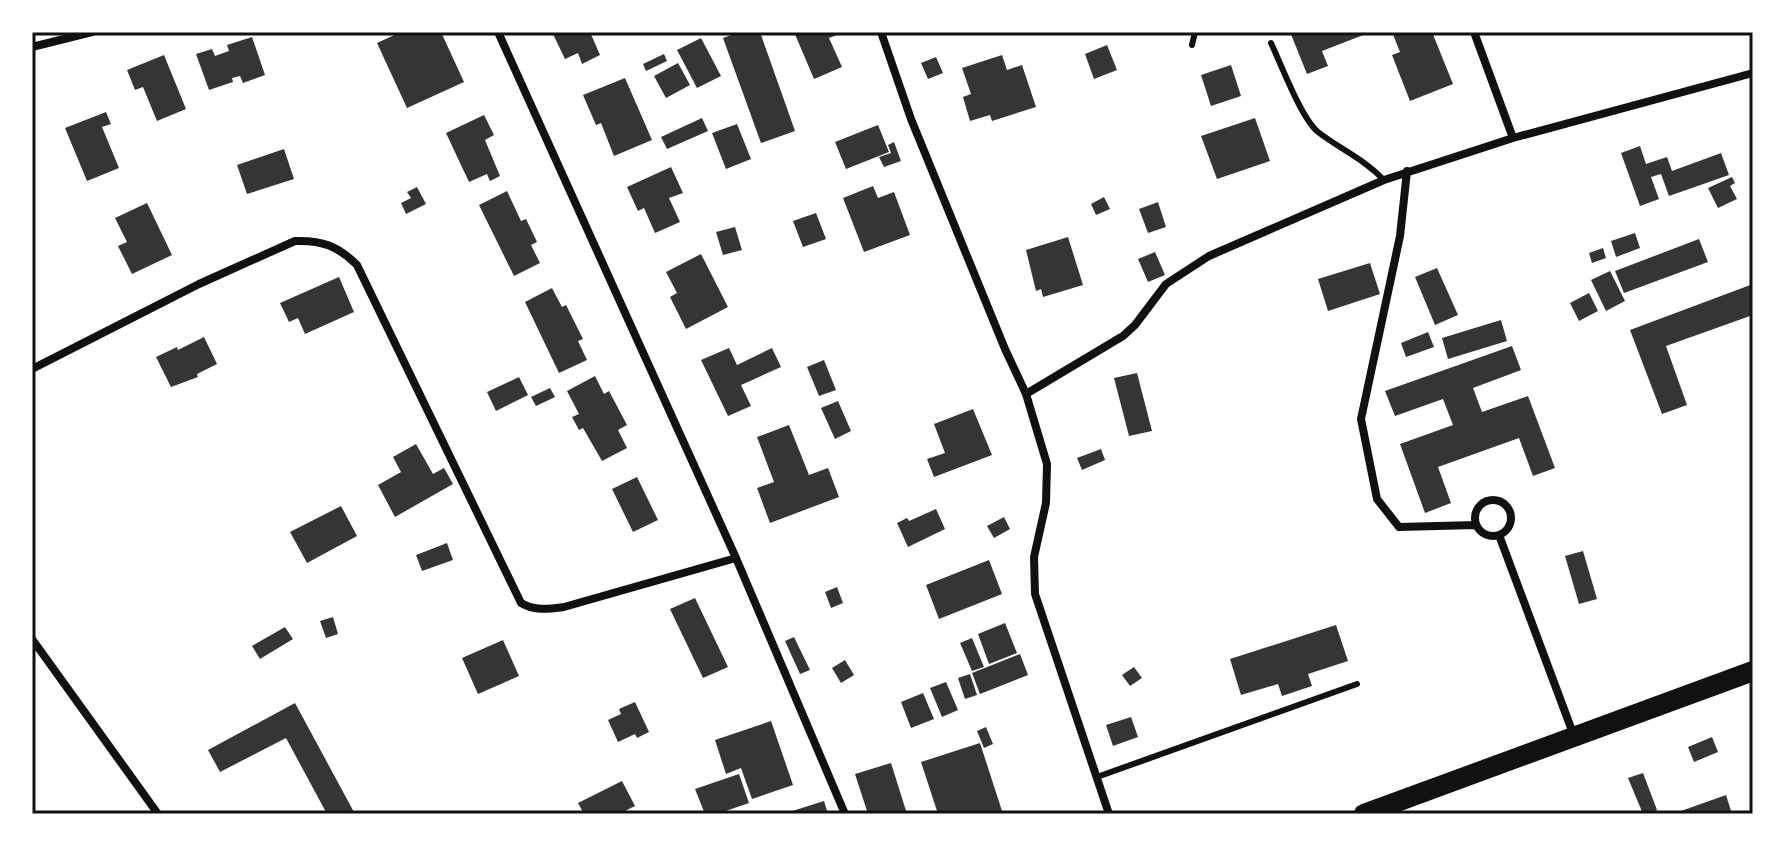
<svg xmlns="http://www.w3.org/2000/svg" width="1785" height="846" viewBox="0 0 1785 846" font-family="Roboto,sans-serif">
	<rect width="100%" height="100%" fill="#fff"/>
	<!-- building -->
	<path fill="#353535" d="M401 32H441L464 82 407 108 377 43Z
		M552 32H590L600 55 582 64 578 53 565 59Z
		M739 32H760L795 131 761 143 723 38Z
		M794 32H836L837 35 829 38 842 67 814 79Z
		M1290 32H1371L1322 51 1328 66 1307 74Z
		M1392 32H1432L1453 84 1410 101 1392 55 1400 52Z
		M252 37 265 75 243 83 240 76 232 78 233 82 209 90 196 54 212 49 215 56 229 51 227 45Z
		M701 38 721 76 697 88 677 50Z
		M1107 45 1117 70 1094 79 1085 54Z
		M664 54 667 61 646 71 643 64Z
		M164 55 186 109 157 121 143 87 135 90 127 70Z
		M1002 55 1007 70 1022 65 1036 107 992 121 990 115 970 121 963 97 971 94 962 68Z
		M936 57 943 73 928 79 921 63Z
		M678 63 690 85 666 98 654 76Z
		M1231 65 1241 96 1211 106 1201 75Z
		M625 78 652 140 614 156 601 123 596 125 583 95Z
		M106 112 111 124 102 127 119 168 87 181 65 128Z
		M484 115 494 135 485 140 500 176 490 181 487 174 469 182 446 133Z
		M702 118 708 131 667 149 661 137Z
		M1255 118 1270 161 1217 179 1201 136Z
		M737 124 751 159 726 169 712 133Z
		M878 125 889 152 846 169 835 142Z
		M894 142 901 161 884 167 879 157 891 153 888 145Z
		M1640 146 1646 164 1667 157 1672 171 1721 153 1729 175 1669 196 1661 174 1651 177 1659 199 1640 206 1621 153Z
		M284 149 294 179 247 194 237 165Z
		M671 167 683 193 669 198 680 222 655 233 644 208 638 211 627 187Z
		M1732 177 1735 183 1730 186 1737 199 1718 208 1708 188Z
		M873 186 878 198 894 192 910 235 864 252 843 198Z
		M417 187 426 204 406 214 401 203 411 198 407 192Z
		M507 191 521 221 526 219 537 242 531 245 540 263 514 276 479 205Z
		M1104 197 1110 209 1096 215 1091 204Z
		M1158 202 1166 227 1148 233 1139 209Z
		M147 203 172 255 132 274 118 246 127 242 115 218Z
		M816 213 826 239 803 247 793 221Z
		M735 227 742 250 723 255 716 232Z
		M1635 233 1640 248 1616 257 1611 241Z
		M1068 237 1083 285 1043 297 1041 289 1036 291 1026 250Z
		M1699 239 1708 262 1624 293 1615 271Z
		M1603 248 1606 258 1592 263 1589 253Z
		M1155 252 1165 275 1148 282 1138 259Z
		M701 254 728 307 686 329 670 297 677 293 666 272Z
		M1370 263 1380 294 1328 311 1318 279Z
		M1437 268 1458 315 1435 325 1415 277Z
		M1610 271 1625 301 1606 311 1591 280Z
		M339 277 354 312 305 334 298 318 289 322 280 303Z
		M1753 284V322L1750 316 1666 346 1687 405 1662 414 1630 330Z
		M552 288 562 307 566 305 583 339 578 341 587 360 559 373 525 302Z
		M1589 293 1598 311 1579 321 1570 303Z
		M1501 320 1507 341 1448 359 1442 338Z
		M1428 332 1434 347 1406 357 1401 343Z
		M204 337 217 364 197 374 198 377 171 387 156 357 177 347 178 350Z
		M1512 346 1521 370 1473 388 1482 412 1528 396 1555 468 1533 476 1519 438 1438 467 1451 503 1425 513 1400 444 1453 425 1443 399 1395 416 1385 391Z
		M729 348 737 365 772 348 781 367 741 385 751 406 728 416 701 360Z
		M824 360 836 390 819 396 807 367Z
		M1137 373 1152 431 1129 436 1114 378Z
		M595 376 604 394 609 391 627 425 618 430 627 448 602 461 583 428 579 430 572 417 579 414 567 391Z
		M519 377 528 395 496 411 487 392Z
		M550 388 555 397 536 406 531 397Z
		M838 401 851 431 835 439 821 408Z
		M973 409 992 455 934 477 927 459 945 453 934 424Z
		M789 425 809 475 828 468 839 497 770 523 757 488 774 482 757 437Z
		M416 444 433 474 444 468 453 484 395 517 378 485 401 472 393 457Z
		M1101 449 1105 460 1082 470 1077 458Z
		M637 477 658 520 633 532 612 489Z
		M341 506 357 536 307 563 290 532Z
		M936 509 945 529 908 547 897 523 907 518 909 521Z
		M1004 517 1010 529 994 538 987 526Z
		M447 543 453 560 422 571 416 555Z
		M1583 551 1597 599 1579 604 1565 556Z
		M989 560 1002 594 939 619 926 585Z
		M837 587 843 603 831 608 825 592Z
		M695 598 728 667 703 678 670 609Z
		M333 617 338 634 326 638 320 621Z
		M1005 623 1017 653 989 664 978 634Z
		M1336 625 1348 661 1308 674 1312 686 1282 696 1278 684 1241 695 1230 659Z
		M285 627 293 639 260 659 252 646Z
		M794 637 810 670 800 674 785 641Z
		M972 638 984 667 972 671 960 643Z
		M503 640 519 676 478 694 462 658Z
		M1020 654 1028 675 980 694 972 673Z
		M845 660 854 675 841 683 832 668Z
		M1134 667 1142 678 1130 686 1122 675Z
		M970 674 977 695 965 699 958 678Z
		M946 682 958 710 942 717 930 688Z
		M923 693 934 719 911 728 901 702Z
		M635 702 649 732 637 738 635 734 618 742 608 720 621 714 619 709Z
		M295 703 355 814H327L286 738 220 772 208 750Z
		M1131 717 1138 737 1113 746 1106 725Z
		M771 721 793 785 752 799 741 768 726 774 715 740Z
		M986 727 993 744 984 748 977 731Z
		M1712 737 1718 752 1694 762 1688 747Z
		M980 743 1003 814H938L921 762Z
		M891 763 907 814H868L855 774Z
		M1643 773 1657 810 1648 814H1643L1628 778Z
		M739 774 749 803 717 814H705L695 789Z
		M622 781 635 806 619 814H584L578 803Z
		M1726 795 1732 814H1682L1681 811Z
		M824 801 828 814H786V813Z"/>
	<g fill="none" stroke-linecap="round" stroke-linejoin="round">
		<!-- service -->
		<path stroke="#111" stroke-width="6" d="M1271 43C1281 64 1301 118 1318 132 1340 149 1364 159 1384 180
			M1192 45 1195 32
			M1097 777 1357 684"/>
		<!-- minor -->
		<path stroke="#111" stroke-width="8" d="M498 32 736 558 845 814
			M881 32 911 119 1005 349 1026 394 1047 464 1046 503 1034 557 1035 594 1109 814
			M1474 32 1513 138 1753 73
			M32 47 92 32
			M1407 171 1400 236 1361 419 1377 499 1399 527 1476 525
			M32 369 199 284 295 241C322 240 338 246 357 265L521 603C535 611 548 609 564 607L736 558
			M1026 394 1123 336 1135 325 1166 284 1209 256 1384 180 1513 138
			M1475 518a18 18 0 1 1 36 0a18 18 0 1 1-36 0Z
			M1499 535 1574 736
			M32 639 158 814"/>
		<!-- trunk -->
		<path stroke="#111" stroke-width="20" d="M1364 814 1753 671"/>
	</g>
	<!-- border -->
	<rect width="1785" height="846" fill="none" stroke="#ffffff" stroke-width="68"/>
	<rect x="34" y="34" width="1717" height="778" fill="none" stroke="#111" stroke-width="3"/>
</svg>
